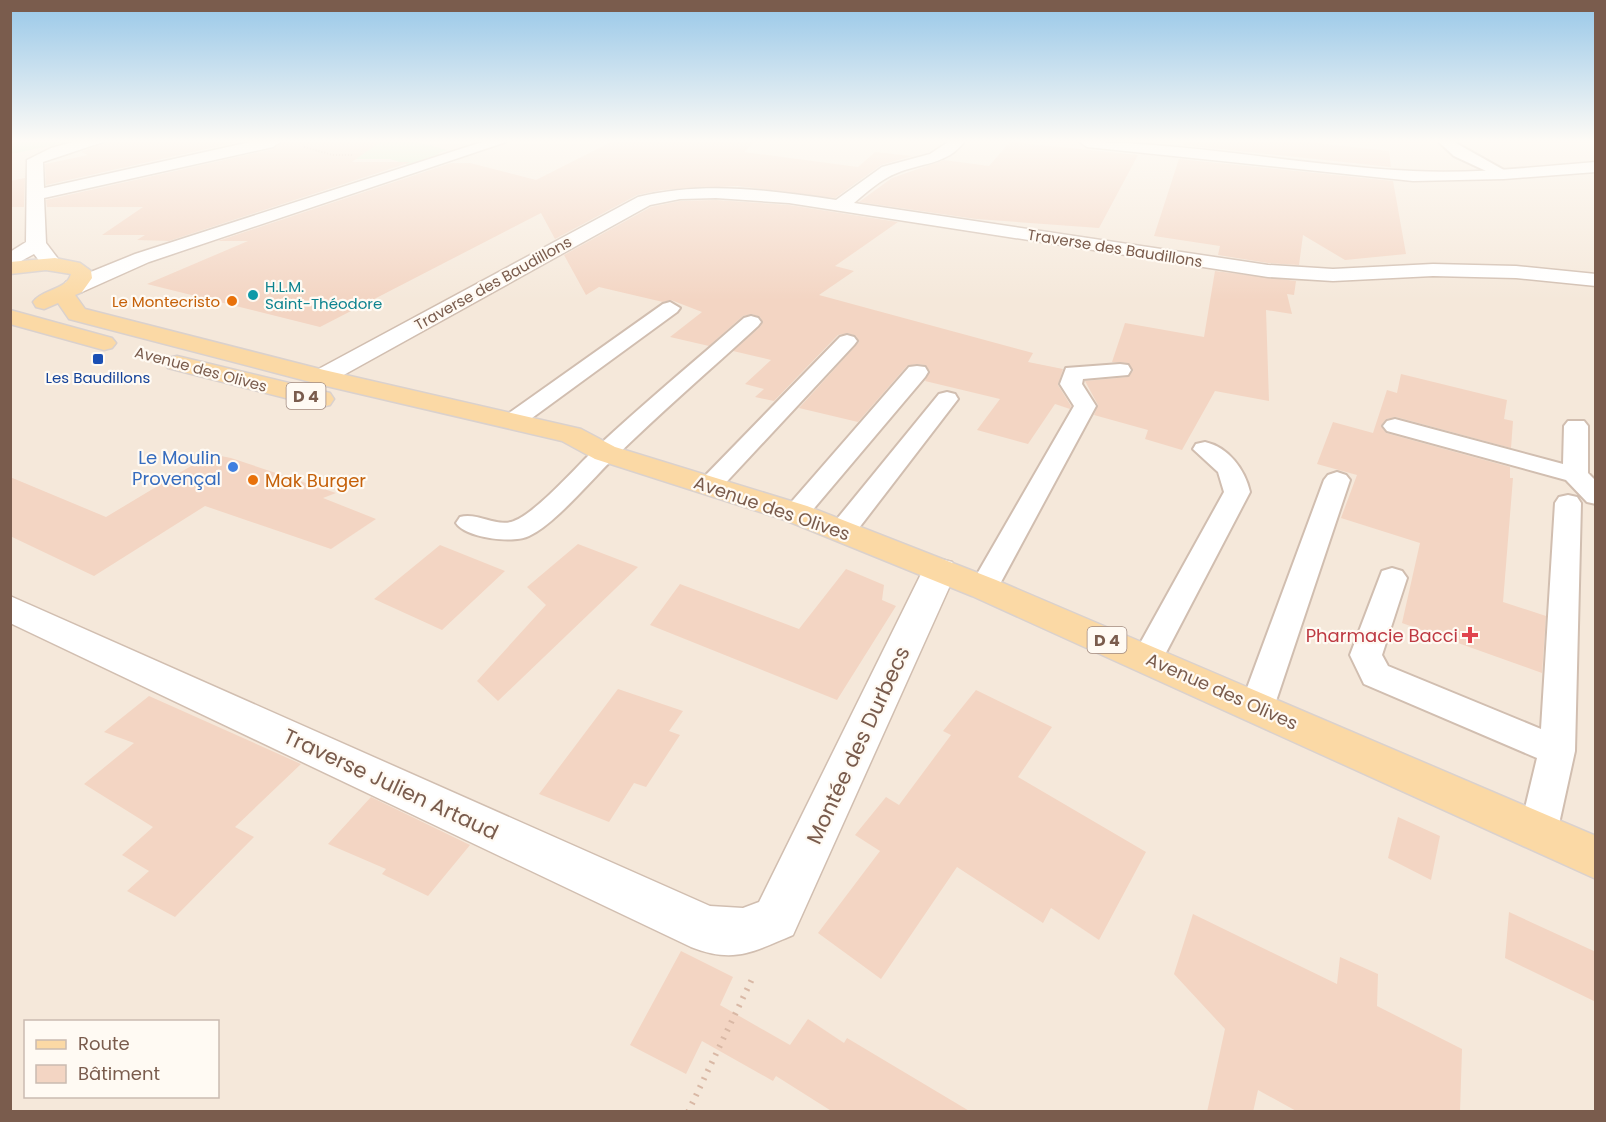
<svg xmlns="http://www.w3.org/2000/svg" width="1606" height="1122" viewBox="0 0 1606 1122" font-family="Poppins,sans-serif">
	<rect width="100%" height="100%" fill="#fdf6ec"/>
	<!-- residential -->
	<path fill="#f5e8da" fill-rule="evenodd" d="M1595 142V1111H11L10 143ZM26 1022H218V1096H26Z"/>
	<!-- green -->
	<path fill="#d8ecc9" d="M11 142H69L11 154Z
		M317 142H416L448 150 438 153 441 155 409 165 390 159H287Z"/>
	<!-- building -->
	<path fill="#f3d5c3" d="M105 142H237L46 185 45 164 88 155 81 152Z
		M282 142H380L352 162H411L169 241 137 240 145 235H102L143 207H47L46 200 273 149Z
		M611 142H755L744 152 858 167 875 152 912 156 881 165 835 198 737 186 662 190 637 195 555 239 541 213 320 327 147 284 248 241H218L451 163H470L536 180Z
		M1010 142 1138 155 1099 228 976 219 859 202 892 178 944 160 989 166Z
		M1184 142H1308L1389 151 1391 167 1183 145Z
		M1179 159 1393 181 1406 254 1345 260 1303 235 1299 265 1268 263 1218 255 1220 246 1154 236Z
		M25 178 24 207H10V181Z
		M716 200 789 205 898 222 835 266 854 271 819 295 1033 353 1028 362 1063 369 1058 385 1071 406 1070 409 1055 404 1028 444 977 430 1000 399 925 381 930 371 925 365 917 364 907 366 858 422 799 408 859 342 856 336 848 333 838 335 774 401 755 397 764 389 745 384 771 360 733 351 760 327 763 322 760 317 752 314 743 316 709 346 670 337 702 312 671 300 663 302 599 287 586 295 564 255 651 207 680 201Z
		M1215 271 1296 281 1294 295 1287 294 1292 314 1266 310 1269 401 1215 391 1182 450 1145 439 1148 430 1094 415 1098 405 1085 381 1128 377 1133 371 1128 363 1112 362 1125 323 1204 337Z
		M1401 374 1507 400 1504 419 1513 421 1511 448 1396 417 1386 419 1381 426 1386 433 1510 467V478H1513L1503 602 1546 616 1542 673 1402 623 1420 543 1341 518 1357 475 1317 464 1333 422 1373 433 1387 390 1397 393Z
		M211 454 231 458 336 493 323 498 376 519 331 549 205 506 94 576 10 536V477L106 517Z
		M578 544 638 567 498 701 477 681 546 605 527 587Z
		M440 545 505 571 442 630 374 599Z
		M846 569 884 585 882 600 896 606 837 700 650 625 680 584 799 629Z
		M618 689 683 711 669 731 680 735 646 787 634 783 609 822 539 794Z
		M976 690 1052 727 1018 777 1146 852 1099 940 1051 908 1043 923 957 867 881 979 818 933 880 851 855 835 886 797 899 805 951 735 943 731Z
		M149 696 301 764 235 827 254 837 175 917 127 891 149 871 122 855 153 827 84 784 134 743 104 732Z
		M371 797 470 845 428 896 382 874 386 869 328 844Z
		M1398 817 1440 836 1431 880 1388 858Z
		M1509 912 1596 952V1002L1505 958Z
		M1193 914 1337 984 1340 957 1378 974 1377 1006 1462 1049 1460 1112H1298L1258 1090 1253 1112H1207L1225 1029 1174 974Z
		M681 951 733 977 720 1005 790 1045 808 1019 844 1043 847 1038 971 1112H833L776 1076 773 1081 702 1041 686 1074 630 1045Z"/>
	<g fill="none" stroke-linecap="round" stroke-linejoin="round">
		<defs>
			<path id="lane" d="M1439 142H1454L1511 174 1504 178 1499 177 1454 156Z
				M670 302 680 308 677 312 521 426H505L501 421 505 416 663 304Z
				M751 316 758 318 761 322 758 326C710 370 660 413 613 459 591 480 555 524 529 536 513 544 466 538 456 523L460 517C478 512 497 528 514 521 536 513 577 466 596 448 644 403 695 361 744 318Z
				M847 335 854 337 857 341 854 345 718 491 709 494 700 491 696 486 700 481 840 337Z
				M1120 364 1128 365 1131 370 1128 375 1083 379 1082 384 1096 406 994 595 984 598 974 595 969 588 1074 406 1060 384 1066 368Z
				M917 366 925 367 928 372 925 377 805 519 796 521 787 519 783 513 787 507 909 367Z
				M947 392 955 394 958 399 852 537 842 540 832 537 828 531 832 525 939 394Z
				M1395 419 1563 464 1564 426 1568 421H1584L1588 426V473L1596 481V504L1587 502 1566 480 1387 431 1383 426 1387 421Z
				M1205 442C1228 447 1245 469 1250 492L1159 666 1148 670 1137 666 1132 658 1224 492 1218 472 1193 449 1196 444Z
				M1337 472 1346 475 1350 480 1274 707 1269 716 1257 720 1245 716 1240 707 1324 480 1328 475Z
				M1568 495 1577 497 1581 503 1575 751 1557 833 1552 845 1538 850 1524 845 1519 833 1537 758 1364 684 1350 655 1382 571 1392 568 1402 571 1407 578 1382 655 1388 666 1541 729 1555 503 1559 497Z"/>
			<path id="street" d="M73 142H103L43 162 44 188 250 142H280L273 147 44 198 46 243 62 264 59 268C45 272 42 264 34 254L10 267V252L26 242 27 160 51 148Z
				M482 142H506L149 262 82 292H66L63 287 66 282 135 254Z
				M948 142H964C947 165 920 163 897 173 881 179 867 192 854 203L1268 265 1333 269 1433 264 1516 266 1596 274V286L1516 278 1433 276 1333 281 1268 277 789 203 716 198 680 199 650 205 331 382 322 385 313 382 309 377 313 372 638 197C704 181 769 190 836 200L882 167 930 154Z
				M1080 142C1192 142 1301 166 1413 171 1473 174 1535 167 1596 162V172L1504 179 1413 181 1087 147Z
				M940 559 952 562 957 570 793 935C753 952 734 964 691 947L10 623V596L710 906 743 908 759 902 923 570 928 562Z"/>
			<path id="primary" d="M55 258 80 263 91 271 92 278 82 292 75 295 85 309 324 370 581 429 615 447 807 506 996 580 1596 836V879L972 596 785 520 595 459 562 441 322 385 69 319 58 303 44 309 36 307 33 302C42 289 67 290 71 274L46 270 10 274V262Z
				M10 310 112 338 116 343 112 348 104 350 10 324Z
				M177 356 330 393 334 399 330 405 321 407 168 368 165 363 168 358Z"/>
		</defs>
		<!-- lane casing -->
		<use href="#lane" stroke="#d1beb0" stroke-width="4"/>
		<!-- street casing -->
		<use href="#street" stroke="#d1beb0" stroke-width="3"/>
		<!-- primary casing -->
		<use href="#primary" stroke="#dad1cd" stroke-width="3"/>
		<!-- path-far1 -->
		<path stroke="#d9b8a5" stroke-width="2" stroke-dasharray="1 2" stroke-linecap="butt" d="M304 147 333 155H352"/>
		<!-- path -->
		<path stroke="#d9b8a5" stroke-width="6" stroke-dasharray="2 7" stroke-linecap="butt" d="M688 1112 753 977"/>
		<!-- lane -->
		<use href="#lane" fill="#fff" fill-rule="evenodd"/>
		<!-- street -->
		<use href="#street" fill="#fff" fill-rule="evenodd"/>
		<!-- primary -->
		<use href="#primary" fill="#fbd9a5" fill-rule="evenodd"/>
	</g>
	<!-- sky -->
	<linearGradient id="sky" x2="0" y2="1"><stop stop-color="#97c7e8"/><stop offset="0.47" stop-color="#fefbf6"/><stop offset="1" stop-color="#fefbf6" stop-opacity="0"/></linearGradient>
	<rect width="1606" height="300" fill="url(#sky)"/>
	<!-- markers -->
	<circle fill="#0f9aa8" stroke="#fffaf3" stroke-width="2" cx="253" cy="295" r="6"/>
	<g fill="#e8710a" stroke="#fffaf3" stroke-width="2">
		<circle cx="232" cy="301" r="6"/>
		<circle cx="253" cy="480" r="6"/>
	</g>
	<rect fill="#1a4fb4" stroke="#fffaf3" stroke-width="2" x="92" y="353" width="12" height="12" rx="3"/>
	<circle fill="#3f7fe0" stroke="#fffaf3" stroke-width="2" cx="233" cy="467" r="6"/>
	<path fill="#e0444e" stroke="#fffaf3" stroke-width="2" d="M1467 626h6v6h6v6h-6v6h-6v-6h-6v-6h6z"/>
	<g text-anchor="middle" dominant-baseline="central" stroke-width="4.5" stroke-linejoin="round" paint-order="stroke">
		<!-- far-street labels -->
		<g font-size="15" fill="#7a5c4d" stroke="#fffaf3">
			<text transform="translate(1115 248) rotate(9)">Traverse des Baudillons</text>
			<text transform="translate(493 283) rotate(-29)">Traverse des Baudillons</text>
			<text transform="translate(201 369) rotate(15)">Avenue des Olives</text>
		</g>
		<!-- far-culture labels -->
		<g font-size="15" fill="#0d838f" stroke="#fffaf3" text-anchor="start">
			<text x="265" y="286">H.L.M.<tspan x="265" dy="17">Saint-Théodore</tspan></text>
		</g>
		<!-- far-food labels -->
		<g font-size="15" fill="#c56008" stroke="#fffaf3" text-anchor="end">
			<text x="220" y="301">Le Montecristo</text>
		</g>
		<!-- far-transit labels -->
		<g font-size="15" fill="#164399" stroke="#fffaf3">
			<text x="98" y="377">Les Baudillons</text>
		</g>
		<!-- shield labels -->
		<g fill="#fffaf3" stroke="#a28b7f" stroke-width="1.5">
			<rect x="286.5" y="383" width="39" height="26" rx="4.5"/>
			<rect x="1087.5" y="627" width="39" height="26" rx="4.5"/>
		</g>
		<g font-size="16" font-weight="bold" fill="#7a5c4d">
			<text x="306" y="396">D 4</text>
			<text x="1107" y="640">D 4</text>
		</g>
		<!-- shop labels -->
		<g font-size="18" fill="#366cbe" stroke="#fffaf3" text-anchor="end">
			<text x="221" y="457">Le Moulin<tspan x="221" dy="21">Provençal</tspan></text>
		</g>
		<!-- food labels -->
		<g font-size="18" fill="#c56008" stroke="#fffaf3" text-anchor="start">
			<text x="265" y="480">Mak Burger</text>
		</g>
		<!-- street labels -->
		<g font-size="18" fill="#7a5c4d" stroke="#fffaf3">
			<text transform="translate(772 508) rotate(19)">Avenue des Olives</text>
			<text transform="translate(1222 691) rotate(24)">Avenue des Olives</text>
		</g>
		<!-- health labels -->
		<g font-size="18" fill="#be3a42" stroke="#fffaf3" text-anchor="end">
			<text x="1458" y="635">Pharmacie Bacci</text>
		</g>
		<!-- near-street labels -->
		<g font-size="21" fill="#7a5c4d" stroke="#fffaf3">
			<text transform="translate(858 745) rotate(-65)">Montée des Durbecs</text>
			<text transform="translate(391 784) rotate(25)">Traverse Julien Artaud</text>
		</g>
	</g>
	<!-- border -->
	<rect width="1606" height="1122" fill="none" stroke="#7a5c4d" stroke-width="24"/>
	<!-- legend -->
	<rect x="24" y="1020" width="195" height="78" fill="#fffaf3" stroke="#cabbb1" stroke-width="1.5"/>
	<rect x="36" y="1040" width="30" height="9" fill="#fbd9a5" stroke="#cabbb1" stroke-width="1.5"/>
	<text x="78" y="1050" font-size="18" fill="#7a5c4d">Route</text>
	<rect x="36" y="1065" width="30" height="18" fill="#f3d5c3" stroke="#cabbb1" stroke-width="1.5"/>
	<text x="78" y="1080" font-size="18" fill="#7a5c4d">Bâtiment</text>
</svg>
